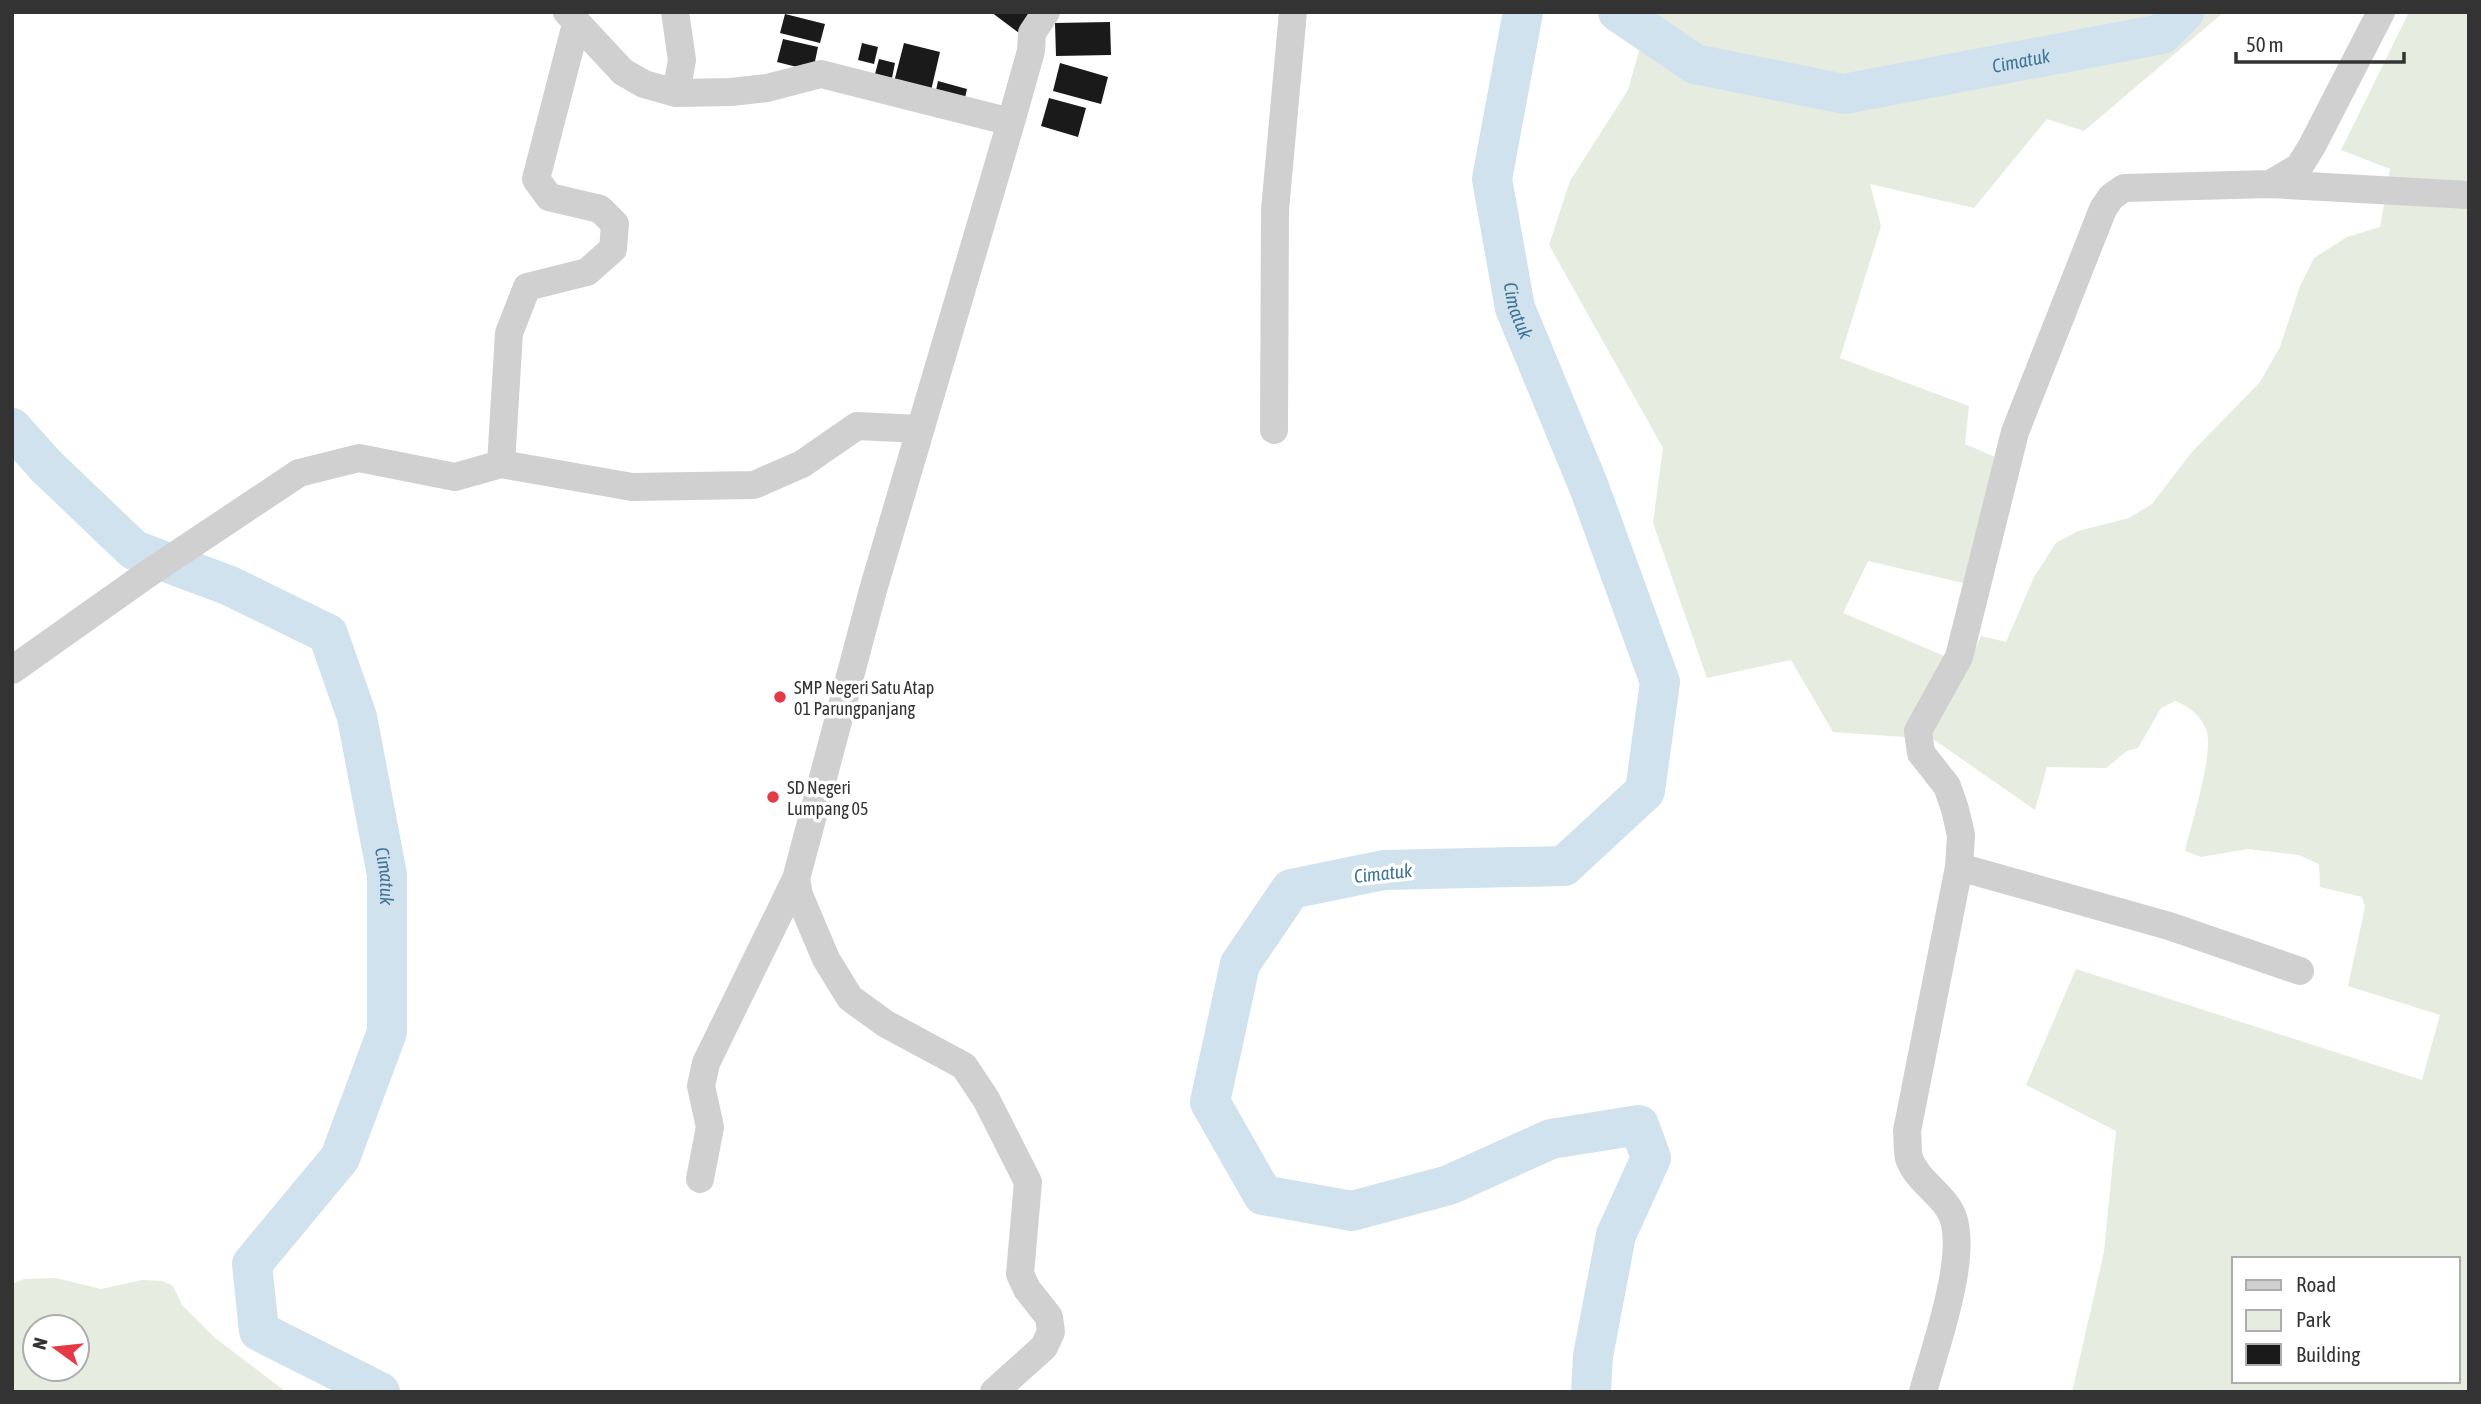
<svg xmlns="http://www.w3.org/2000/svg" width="2481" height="1404" viewBox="0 0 2481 1404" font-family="'Asap Condensed',sans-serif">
	<rect width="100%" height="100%" fill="#fff"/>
	<!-- green -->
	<path fill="#e6ecdf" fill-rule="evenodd" d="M1650 12H2224L2084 131 2047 119 1974 208 1870 184 1881 226 1840 358 1969 406 1965 444 2007 462 1972 585 1868 561 1843 613 1968 666 1981 636 2006 642 2034 577 2056 543 2078 531 2129 518 2152 504 2191 453 2260 382 2280 347 2300 286 2314 258 2347 237 2380 227 2390 169 2341 150 2409 12H2469V1392H2072L2104 1252 2116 1131 2026 1085 2076 969 2422 1080 2440 1015 2348 986 2365 907 2362 897 2320 887 2319 864 2299 855 2248 849 2201 857 2185 851C2191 826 2215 750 2206 729 2200 715 2189 706 2175 701L2161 708 2138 748 2127 751 2106 768 2047 767 2035 810 1933 739 1833 732 1791 660 1707 678 1653 523 1663 448 1549 245 1570 181 1628 90ZM2234 1259H2458V1381H2234Z
		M56 1278 101 1289 142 1280 163 1281 173 1286 182 1305 214 1337 286 1392H12V1284L24 1279ZM77 1327V1369H35V1327Z"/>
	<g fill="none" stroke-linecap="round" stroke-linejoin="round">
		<!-- river -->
		<g stroke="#cfe2ee" stroke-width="40">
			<path id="s1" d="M1523 12 1492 179 1515 308 1589 487 1660 682 1645 791 1564 866 1384 870 1291 889 1240 964 1210 1102 1263 1195 1352 1211 1449 1185 1551 1139 1639 1125 1651 1158 1616 1235 1593 1356 1591 1392"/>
			<path id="s2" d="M1618 12 1695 64 1844 94 2162 34 2184 12"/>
			<path id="s3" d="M12 428 46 466 134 550 230 586 328 634 357 717 387 875V1032L340 1158 252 1264 259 1331 380 1392"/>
		</g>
	</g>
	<!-- building -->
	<path fill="#1a1a1a" d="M991 12H1034L1019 33Z
		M785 14 825 24 820 43 780 33Z
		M1110 22 1111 55 1056 56 1055 23Z
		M783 39 818 47 813 71 777 62Z
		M862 43 878 47 874 64 858 60Z
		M904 43 940 52 930 95 893 86Z
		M879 59 895 63 892 78 875 74Z
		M1060 63 1108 77 1101 104 1053 91Z
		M938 81 967 89 964 102 935 95Z
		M1049 98 1086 108 1078 137 1041 126Z"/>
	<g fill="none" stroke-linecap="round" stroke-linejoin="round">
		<!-- minor -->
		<path stroke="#d0d0d0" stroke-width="28" d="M567 12 623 72 644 84 676 93 731 92 767 88 821 74 1011 122
			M675 12 682 60 676 93
			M2270 184 2299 167 2312 146 2381 12
			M1274 430 1275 210 1293 12
			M501 464 509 333 527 287 587 272 613 249 615 224 600 209 549 197 536 179 576 24
			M12 670 146 575 299 473 359 458 455 477 501 464 632 487 754 485 802 464 857 426 920 429
			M1959 867 2169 926 2300 971
			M796 879 799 895 826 959 850 998 886 1024 964 1066 986 1099 1028 1182 1020 1274 1027 1289 1049 1317 1051 1332 1044 1347 994 1392
			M700 1179 710 1127 701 1086 706 1063 796 879 873 590 1011 122 1031 51 1032 33 1046 12
			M1923 1392C1934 1350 1973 1246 1949 1209 1938 1191 1916 1179 1909 1158 1907 1150 1908 1139 1907 1131L1959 867 1961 835 1955 809 1947 786 1921 753 1918 731 1959 657 2015 432 2103 209 2111 197 2124 188 2270 184 2469 195"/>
	</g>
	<!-- markers -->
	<g fill="#e63946" stroke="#fff" stroke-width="2.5">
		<circle cx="780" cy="697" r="7"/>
		<circle cx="773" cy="797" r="7"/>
	</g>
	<g text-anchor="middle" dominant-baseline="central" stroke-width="7" stroke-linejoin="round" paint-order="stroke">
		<!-- poi labels -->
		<g font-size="18" fill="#333" stroke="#fff" text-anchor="start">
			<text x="794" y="687">SMP Negeri Satu Atap<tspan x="794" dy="21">01 Parungpanjang</tspan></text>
			<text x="787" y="787">SD Negeri<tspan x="787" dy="21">Lumpang 05</tspan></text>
		</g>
		<!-- water labels -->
		<g font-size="19" font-style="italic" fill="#3f7597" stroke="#fff">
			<text stroke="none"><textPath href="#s2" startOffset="425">Cimatuk</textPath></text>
			<text stroke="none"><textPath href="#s1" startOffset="304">Cimatuk</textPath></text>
			<text transform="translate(1383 873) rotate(-6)">Cimatuk</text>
			<text stroke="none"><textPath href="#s3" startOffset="634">Cimatuk</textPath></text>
		</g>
	</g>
	<!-- border -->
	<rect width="2481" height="1404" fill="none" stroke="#333333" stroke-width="28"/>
	<!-- legend -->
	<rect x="2232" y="1257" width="228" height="126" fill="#ffffff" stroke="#adadad" stroke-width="2"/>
	<rect x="2246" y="1280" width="35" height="10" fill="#d0d0d0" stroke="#adadad" stroke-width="2"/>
	<text x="2296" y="1292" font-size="21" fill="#333333">Road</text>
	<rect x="2246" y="1310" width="35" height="21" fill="#e6ecdf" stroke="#adadad" stroke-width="2"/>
	<text x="2296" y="1327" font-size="21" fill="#333333">Park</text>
	<rect x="2246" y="1344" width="35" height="21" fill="#1a1a1a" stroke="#adadad" stroke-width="2"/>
	<text x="2296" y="1362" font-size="21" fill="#333333">Building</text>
	<!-- north arrow -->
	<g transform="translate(56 1348) rotate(285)"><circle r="33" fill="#ffffff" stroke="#adadad" stroke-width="2"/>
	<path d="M0-5L12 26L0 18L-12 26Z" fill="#e63946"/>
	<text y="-10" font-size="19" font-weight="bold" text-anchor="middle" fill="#333333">N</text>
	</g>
	<!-- scale -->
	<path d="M2236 52v10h168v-10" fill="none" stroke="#333333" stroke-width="3.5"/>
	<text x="2246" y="52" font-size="21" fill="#333333" stroke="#ffffff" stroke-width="5" paint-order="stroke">50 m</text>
</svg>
